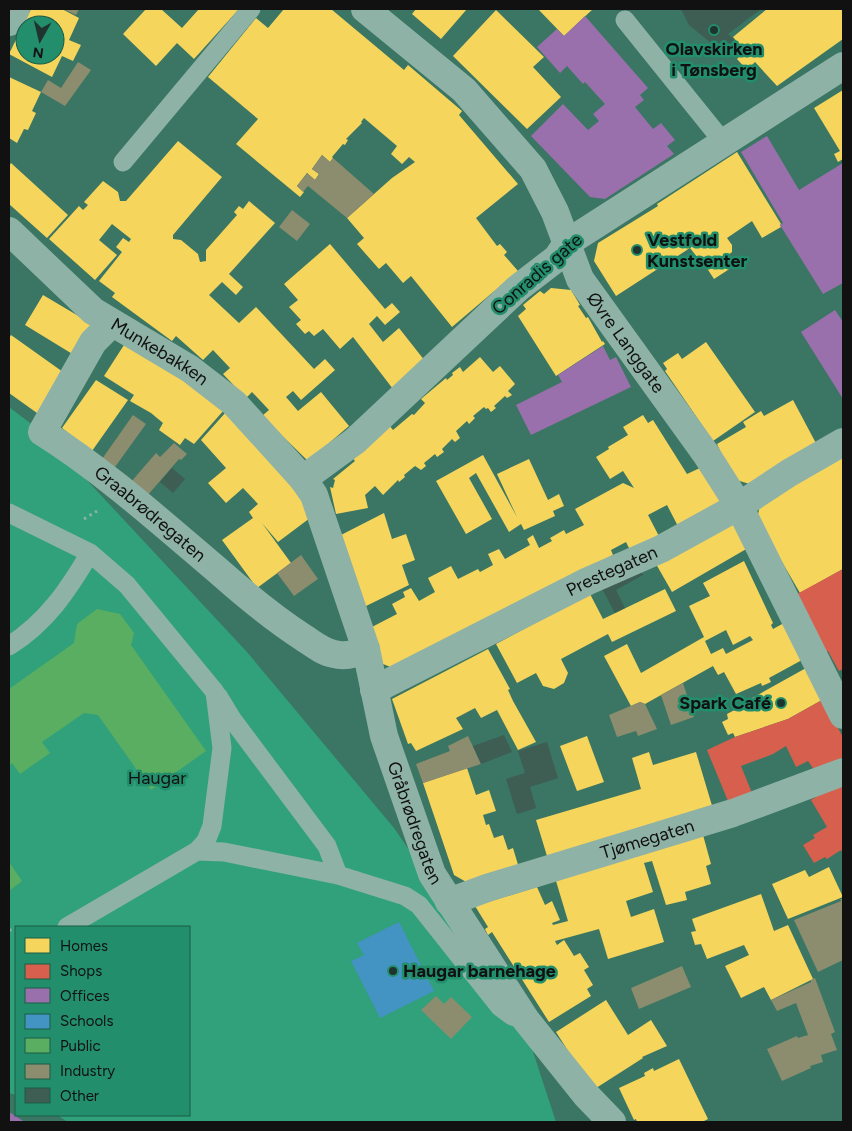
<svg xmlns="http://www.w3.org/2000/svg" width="852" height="1131" viewBox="0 0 852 1131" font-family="Figtree,sans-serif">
	<rect width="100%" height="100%" fill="#3a7663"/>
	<!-- green -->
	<path fill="#30a17b" d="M9 407 42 432 247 652 394 828 520 1012 556 1122H68L57 1115H189V927H16V1095L9 1093Z"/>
	<!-- homes -->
	<path fill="#f6d55c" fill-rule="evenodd" d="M31 9H62L79 18 69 40 81 45 73 61 62 56 52 77 9 54ZM25 25H55V55H25Z
		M146 9H161L182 28 199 9H239L194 59 177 43 156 66 123 34Z
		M284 9H331L404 70 408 65 462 111 459 115 518 184 476 218 497 246 500 244 507 252 504 255 518 271 452 327 411 276 403 283 386 263 379 269 357 244 364 238 347 218 392 178 415 162 409 157 402 164 391 154 397 146 364 118 361 122 362 123 346 139 348 140 345 145 343 144 332 157 333 158 330 162 322 155 312 169 319 174 315 180 307 173 297 186 304 192 300 197 236 144 258 119 208 77 256 18 268 28Z
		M416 9H467L441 39 412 14Z
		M538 9H593L564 36Z
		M767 9H843V39L777 86 755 62 747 70 737 59 745 51 733 37Z
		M496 10 544 57 533 67 561 97 527 129 453 56Z
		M9 77 41 92 32 111 36 113 28 130 24 129 17 143 9 138Z
		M843 90V159L838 162 834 154 840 151 814 108Z
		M178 141 222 177 173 235V239L181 240 198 254 200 262 206 261V250L237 215 234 212 239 206 243 209 249 201 275 223 229 274 243 287 236 295 222 282 209 295 239 323 256 307 314 369 325 359 335 370 301 400 293 391 286 397 298 411 321 392 349 426 308 461 262 416 269 410 252 392 246 398 223 374 230 368 213 350 203 360 176 336 172 341 112 297 115 293 99 281 122 252 116 247 123 238 129 242 131 239 112 224 99 240 117 255 95 280 49 239 79 206 83 210 88 205 84 202 103 181 118 192 120 201H126Z
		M737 152 781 224 780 225 781 227 762 238 752 221 727 238 732 245V252L724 258 731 268 714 279 699 256 697 257 690 248 616 296 594 261 598 243 658 206 657 204Z
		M11 163 68 215 47 238 9 204V166Z
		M330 244 385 309 392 303 400 312 385 325 377 316 369 324 383 342 399 328 425 361 393 389 353 337 340 349 323 329 314 336 309 331 305 334 296 324 301 320 289 307 298 300 284 284Z
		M551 288 571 290 580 305 578 306 586 318 588 317 602 342 603 341 605 344 556 376 518 316 526 309 523 305 540 291 544 294Z
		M43 295 92 324 74 355 25 325Z
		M11 335 63 372 37 413 9 393V338Z
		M706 342 755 412 713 441 665 371 667 369 663 363 678 353 682 359Z
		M124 345 177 376 224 410 194 444 185 438 180 445 159 430 163 423 151 413 130 401 134 395 104 376Z
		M480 357 493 372 500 366 515 384 508 391 512 395 507 398 505 396 494 406 496 408 491 412 488 408 486 409 484 407 473 416 475 418 469 424 467 421 456 431 460 438 455 442 452 439 442 449 444 452 437 457 435 454 424 463 426 466 421 470 415 466 404 475 405 477 399 482 398 480 383 495 375 486 365 495 368 508 336 514 330 487 333 488 335 480 333 479 355 461 352 457 380 436 389 425 393 430 412 414 414 415 425 403 421 399 446 378 447 380 453 375 452 373 460 367 463 372Z
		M96 380 128 400 92 451 62 428Z
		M793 400 818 447 753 485 733 479 717 444 746 427 743 422 761 411 764 416Z
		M226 412 287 481 314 515 278 542 262 523 291 563 257 588 222 540 253 518 249 512 258 504 243 488 226 503 208 483 226 468 201 440Z
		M643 415 648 423 653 420 687 474 702 467 725 508 681 532 667 505 648 515 661 540 633 556 626 542 611 550 613 555 398 670 383 664 370 628 397 614 392 604 405 597 403 592 411 588 419 601 435 592 428 578 451 566 458 579 478 569 480 572 493 565 488 554 499 549 505 559 530 545 527 539 533 535 539 548 552 541 550 538 564 530 566 534 584 525 575 509 623 483 634 488 623 471 610 479 596 457 609 449 608 447 628 435 623 427Z
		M483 455 517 517 497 474 529 459 548 500 559 494 564 506 553 511 555 516 524 530 521 524 509 532 476 473 469 478 492 519 466 534 436 481Z
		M843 457V569L800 593 757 519 761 501Z
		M384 513 392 539 406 534 415 560 402 565 409 585 364 607 339 536Z
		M732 520 748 548 672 592 656 564Z
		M744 561 773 623 771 625 773 629 784 623 802 660 769 678 771 682 762 686 761 683 736 694 724 672 718 675 713 666 645 704 640 702 631 706 604 656 627 644 641 673 704 637 689 606 710 596 703 583ZM726 630 733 645 750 636 753 640 726 654 723 648 711 654 705 641Z
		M665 589 676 611 612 642 608 634 561 659 568 673 564 683 554 689 543 686 536 673 517 683 496 644 590 594 603 619Z
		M488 649 510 689 508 690 513 701 536 742 518 750 497 710 481 718 475 708 456 718 463 729 416 751 411 743 408 744 392 699Z
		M806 668 822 700 788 719 735 737 733 733 728 735 722 722 728 719 727 714 746 704 745 702Z
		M587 736 604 782 577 791 560 746Z
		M649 752 653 765 696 752 713 809 547 856 536 820 641 789 632 758Z
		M467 768 476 795 489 790 496 811 483 815 486 825 489 824 494 838 503 835 508 850 513 848 519 868 468 883 454 875 423 783Z
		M703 835 711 864 706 866 711 884 685 892 687 900 666 905 652 861 644 863 653 892 626 901 631 917 654 909 664 942 608 959 599 929 555 941 557 945 564 940 574 956 580 953 589 967 584 970 593 985 587 989 591 996 549 1022 492 932 488 935 485 929 488 927 475 906 537 887 545 905 552 901 560 920 552 923 553 925 568 921 556 881Z
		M829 867 843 897 788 919 772 884 805 870 809 877Z
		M761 894 774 931 788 925 813 979 771 1000 764 987 741 998 725 966 749 955 744 945 707 959 701 944 695 945 691 932 696 931 692 919Z
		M606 1000 628 1035 651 1020 667 1046 642 1057 643 1058 593 1090 556 1032Z
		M679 1059 708 1119 702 1122H637L636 1119 634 1120 619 1088 645 1076 644 1073 653 1068 654 1071Z"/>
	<!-- shops -->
	<path fill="#d6604d" d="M843 569V669L839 671 828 651 825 653 797 594Z
		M822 700 843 737V757L815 771 808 761 796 767 786 746 773 754 741 766 752 793 728 801 707 750 735 737 788 719Z
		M843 781V854L841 850 827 859 825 857 814 863 803 845 815 838 813 835 827 827 811 800Z"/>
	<!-- offices -->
	<path fill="#9970ab" d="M585 16 648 88 640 95 644 100 635 107 653 129 661 123 675 140 667 146 674 154 605 199 590 197 531 136 563 104 588 130 599 121 593 114 605 104 585 82 583 84 567 66 560 73 537 47 557 29 564 36Z
		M767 136 799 190 843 163V283L823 294 780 225 783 223 741 152Z
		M835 310 843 322V399L801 332Z
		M603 346 610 360 616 357 631 387 531 435 516 405 562 382 558 375Z
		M9 1112 25 1122H9Z"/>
	<!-- schools -->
	<path fill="#4393c3" d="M399 922 434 991 380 1018 351 961 364 955 357 943Z"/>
	<!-- public -->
	<path fill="#5aae61" d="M97 609 120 614 134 633 131 645 206 751 151 790 98 715 84 713 42 742 50 753 20 774 12 763 9 766V689L74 643 77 624Z
		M9 862 22 881 9 891Z"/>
	<!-- industry -->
	<path fill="#8c8c6e" d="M63 9H79L76 15Z
		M78 62 91 70 65 106 41 92 48 80 61 88Z
		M322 155 330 162 333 158 374 194 347 218 308 186 303 192 297 186 307 173 315 180 319 174 312 169Z
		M292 210 310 224 297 241 279 227Z
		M133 415 146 424 115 467 102 459Z
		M174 443 187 454 181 460 179 459 147 496 131 482 156 453 160 457Z
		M301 555 318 579 294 596 277 573Z
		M683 683 694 717 671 725 661 695Z
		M640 702 645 704 657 729 638 736 636 731 617 737 609 715Z
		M468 736 481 764 423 783 416 764 450 751 448 746Z
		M840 899H843V960L818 972 794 920 841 901Z
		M682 966 691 987 639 1009 631 988Z
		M815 978 835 1032 831 1034 837 1050 821 1055 823 1062 810 1066 811 1068 782 1081 767 1049 797 1036 798 1038 808 1035 796 1003 777 1011 771 1000 811 982V980Z
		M436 996 444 1004 451 997 472 1017 451 1039 421 1010Z"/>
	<!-- building -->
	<path fill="#3e5d53" d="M681 9H761L728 34 738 44 711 43 689 25Z
		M172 468 185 479 173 493 160 482Z
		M637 563 643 575 616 590 625 608 615 613 599 583Z
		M504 735 512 752 481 764 473 746Z
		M547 742 558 778 530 787 536 808 517 814 506 779 525 773 518 751Z"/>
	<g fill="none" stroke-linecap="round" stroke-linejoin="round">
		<!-- path -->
		<path stroke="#8fb2a7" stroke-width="3" stroke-dasharray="2.5 4" stroke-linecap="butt" d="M84 519 97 511
			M9 930 16 931"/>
		<!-- service -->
		<path stroke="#8fb2a7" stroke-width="19" d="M625 20 724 143
			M123 162 251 9
			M9 513 90 553 127 585 215 692 222 748 212 826 206 841 197 851 67 927
			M9 646C47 622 68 590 90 553
			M218 696 232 719 327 846 338 875
			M197 851 224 852 338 875 405 896 419 905 500 1007 512 1016 525 1020"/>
		<!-- pedestrian -->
		<path stroke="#8fb2a7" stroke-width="28" d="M739 506 843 715"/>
		<!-- minor -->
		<g stroke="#8fb2a7" stroke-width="28">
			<path id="s1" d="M365 9 464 90 533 169 555 212 580 279 706 454 739 506"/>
			<path d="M9 22 16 9"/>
			<path id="s2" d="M9 231 93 311 190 369 234 403 303 479 314 495 366 649 384 736 432 874 526 1020 586 1095 612 1122"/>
			<path id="s3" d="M112 323 93 342 42 432C107 473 165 526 223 575 249 598 275 619 304 638 313 644 323 652 334 654 345 657 356 654 366 649"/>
			<path d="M303 479 355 441 518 288 557 258 567 243 843 66"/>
			<path id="s4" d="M374 690 588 581 661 549 739 506 789 473 843 442"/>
			<path id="s5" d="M449 902 487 888 733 813 843 772"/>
		</g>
	</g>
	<!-- markers -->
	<g fill="#1f342e" stroke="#228e6b" stroke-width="2">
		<circle cx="714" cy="30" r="5"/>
		<circle cx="637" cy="250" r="5"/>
		<circle cx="781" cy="703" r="5"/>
		<circle cx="393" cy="971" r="5"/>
	</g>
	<g text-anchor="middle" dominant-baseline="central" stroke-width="5" stroke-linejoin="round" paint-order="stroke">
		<!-- poi labels -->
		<g font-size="18" font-weight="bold" fill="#111" stroke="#228e6b" text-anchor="start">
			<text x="714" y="49" text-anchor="middle">Olavskirken<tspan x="714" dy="21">i Tønsberg</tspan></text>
			<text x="647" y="240">Vestfold<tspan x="647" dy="21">Kunstsenter</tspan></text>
			<text x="771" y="703" text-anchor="end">Spark Café</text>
			<text x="403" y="971">Haugar barnehage</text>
		</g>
		<!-- street labels -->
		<g font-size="18" fill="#111" stroke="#228e6b">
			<text transform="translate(537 274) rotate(-41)">Conradis gate</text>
			<text stroke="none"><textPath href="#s1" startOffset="431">Øvre Langgate</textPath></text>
			<text stroke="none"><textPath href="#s2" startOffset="194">Munkebakken</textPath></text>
			<text stroke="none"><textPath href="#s3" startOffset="266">Graabrødregaten</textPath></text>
			<text stroke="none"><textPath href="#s4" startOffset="266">Prestegaten</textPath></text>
			<text stroke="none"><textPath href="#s2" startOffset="750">Gråbrødregaten</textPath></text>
			<text stroke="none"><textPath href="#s5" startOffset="208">Tjømegaten</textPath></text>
		</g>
		<!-- park labels -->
		<g font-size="18" fill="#111" stroke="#228e6b">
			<text x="157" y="778">Haugar</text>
		</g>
	</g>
	<!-- border -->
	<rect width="852" height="1131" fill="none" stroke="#111111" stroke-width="20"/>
	<!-- legend -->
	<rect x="15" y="926" width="175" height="190" fill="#228e6b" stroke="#1b5c47"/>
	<rect x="25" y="938" width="25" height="15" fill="#f6d55c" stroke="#1b5c47"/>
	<text x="60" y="951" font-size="15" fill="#111111">Homes</text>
	<rect x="25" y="964" width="25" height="15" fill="#d6604d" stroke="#1b5c47"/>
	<text x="60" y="976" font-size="15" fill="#111111">Shops</text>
	<rect x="25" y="988" width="25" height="15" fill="#9970ab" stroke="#1b5c47"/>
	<text x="60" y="1001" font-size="15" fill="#111111">Offices</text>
	<rect x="25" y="1014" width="25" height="15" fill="#4393c3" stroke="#1b5c47"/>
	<text x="60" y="1026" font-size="15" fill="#111111">Schools</text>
	<rect x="25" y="1038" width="25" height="15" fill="#5aae61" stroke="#1b5c47"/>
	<text x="60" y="1051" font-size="15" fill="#111111">Public</text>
	<rect x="25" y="1064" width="25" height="15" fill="#8c8c6e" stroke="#1b5c47"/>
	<text x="60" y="1076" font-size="15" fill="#111111">Industry</text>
	<rect x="25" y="1088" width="25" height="15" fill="#3e5d53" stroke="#1b5c47"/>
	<text x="60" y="1101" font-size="15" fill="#111111">Other</text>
	<!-- north arrow -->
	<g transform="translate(40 40) rotate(188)"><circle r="24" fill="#228e6b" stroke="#1b5c47"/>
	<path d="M0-4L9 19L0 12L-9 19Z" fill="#1f342e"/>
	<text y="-8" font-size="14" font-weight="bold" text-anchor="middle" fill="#111111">N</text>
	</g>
</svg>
